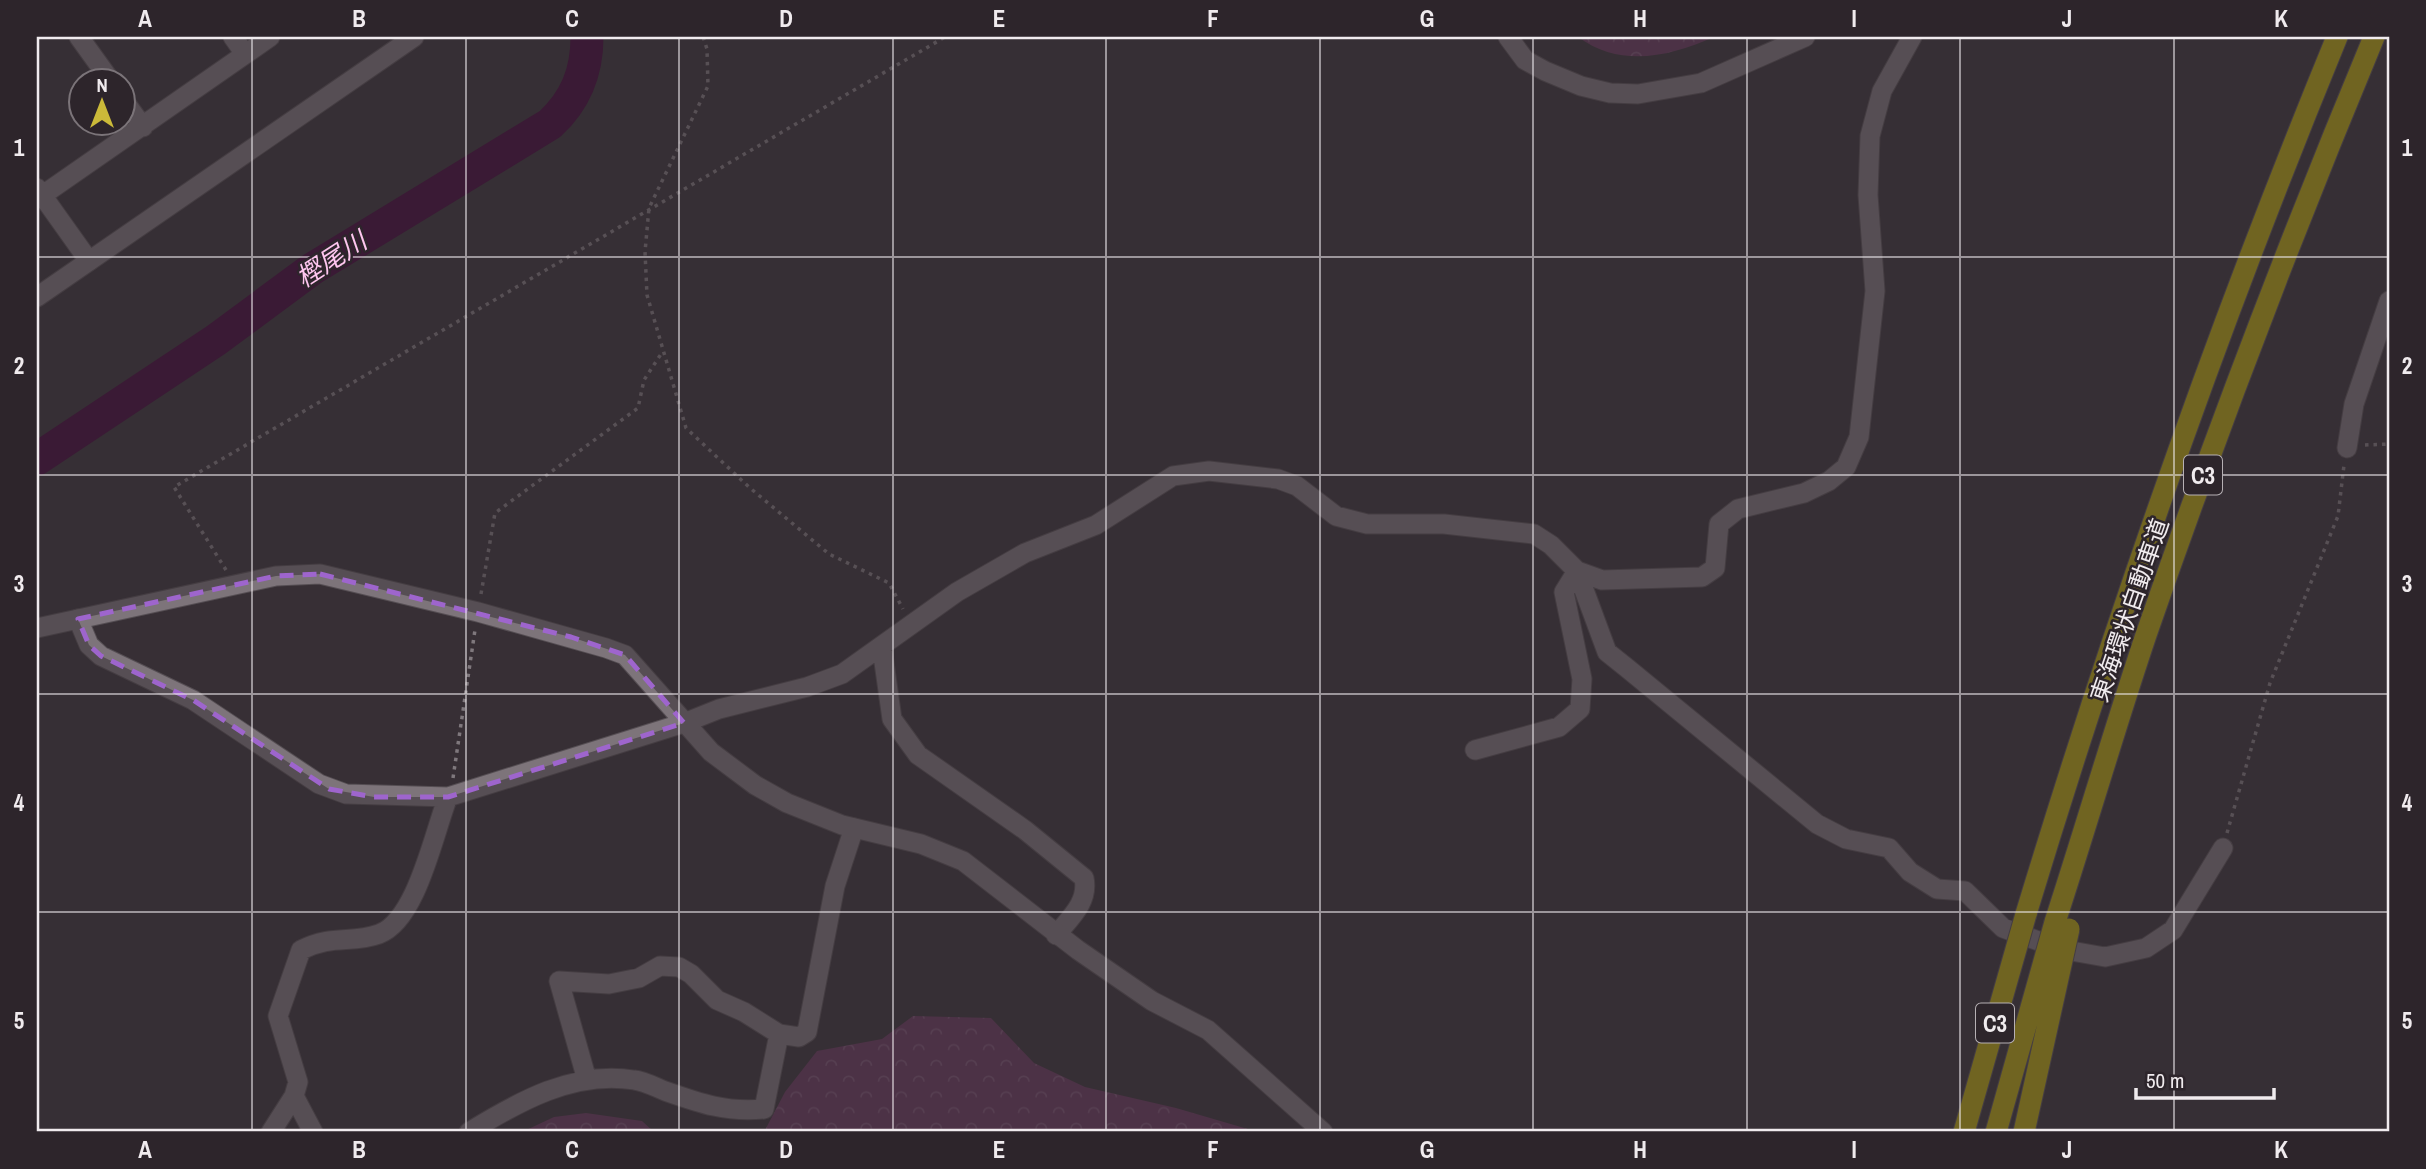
<svg xmlns="http://www.w3.org/2000/svg" width="2426" height="1169" viewBox="0 0 2426 1169" font-family="'Archivo Narrow','Noto Sans JP',sans-serif">
	<defs>
		<pattern id="forest-crowns" width="20" height="18" patternUnits="userSpaceOnUse" patternTransform="scale(1.75)"><rect width="20" height="18" fill="#66355b"/><path d="M2 6a3 3 0 1 1 6 0M12 15a3 3 0 1 1 6 0" fill="none" stroke="#7c5273"/></pattern>
	</defs>
	<rect width="100%" height="100%" fill="#372f35"/>
	<!-- forest -->
	<path fill="url(#forest-crowns)" d="M1578 37H1577H1714C1668 57 1621 68 1578 37Z
		M913 1016 991 1018 1034 1063 1085 1087 1176 1108 1258 1132H764L785 1092 817 1051 882 1039Z
		M586 1113 642 1121 654 1132H522L554 1117Z"/>
	<g fill="none" stroke-linecap="round" stroke-linejoin="round">
		<!-- river -->
		<path stroke="#3e0235" stroke-width="33" d="M37 459 216 340 312 269 550 124C576 100 587 72 587 37"/>
		<defs>
			<path id="minor" d="M79 37 110 80
				M233 37 245 54
				M122 98 143 127
				M37 188 89 261
				M37 199 270 37
				M2347 448 2354 404 2389 301
				M1577 571 1602 580 1702 577 1715 568 1719 524 1738 509 1804 493 1829 481 1846 467 1859 437 1875 291 1868 195 1870 136 1882 91 1912 37
				M78 619 89 645 101 656 193 700 319 784 346 794 448 797 684 723 719 709 807 687 842 674 957 592 1025 553 1096 525 1173 476 1209 471 1278 479 1297 486 1336 516 1367 524H1444L1534 534 1551 545 1577 571 1607 652 1627 668 1817 824 1846 839 1889 848 1910 872 1937 889 1965 891 2003 928 2060 949 2105 957 2146 948 2173 930 2223 848
				M882 648 892 719 918 755 1025 830 1084 878C1089 902 1070 918 1056 935
				M1475 750 1559 727 1580 709 1582 679 1564 592 1577 571
				M587 1080 559 981 609 984 639 978 660 966 679 967 691 974 717 1000 744 1012 779 1034 799 1037 807 1032 835 886 854 828
				M294 1096 313 1132
				M271 1132 294 1096 298 1082 278 1016 301 950C333 934 351 944 379 934 417 920 434 832 448 797
				M469 1132C518 1102 574 1070 634 1080 644 1081 655 1087 665 1091 699 1103 727 1113 764 1109L779 1034"/>
			<path id="tertiary" d="M1508 37 1525 60 1545 71 1581 86 1610 93 1638 94 1701 83 1805 37
				M37 297 414 37
				M37 628 276 576 320 574 478 612 606 648 625 655 711 752 755 785 787 803 842 825 921 844 963 861 1078 950 1152 1001 1208 1030 1323 1132"/>
			<path id="motorway" d="M2026 914C2116 617 2219 324 2337 37
				M2055 922C2086 827 2114 730 2146 635 2216 433 2292 234 2374 37"/>
		</defs>
		<!-- minor casing -->
		<use href="#minor" stroke="#554e53" stroke-width="21"/>
		<!-- tertiary casing -->
		<use href="#tertiary" stroke="#554e53" stroke-width="21"/>
		<!-- motorway casing -->
		<use href="#motorway" stroke="#554e53" stroke-width="23"/>
		<!-- path -->
		<path stroke="#7f787d" stroke-width="3.5" stroke-dasharray="3.5 5" stroke-linecap="butt" d="M703 37 707 49 708 86 649 208 645 252 647 295 686 428 750 488 829 554 889 583 903 609
			M2365 445 2389 444
			M226 570 174 487 945 37
			M481 594 495 513 638 408 644 380 663 351
			M453 778 475 630
			M2227 833 2270 683 2338 516 2344 465"/>
		<!-- minor -->
		<use href="#minor" stroke="#7d747a" stroke-width="19"/>
		<!-- tertiary -->
		<use href="#tertiary" stroke="#7d747a" stroke-width="19"/>
		<!-- motorway -->
		<use href="#motorway" stroke="#b6a409" stroke-width="21"/>
		<defs>
			<path id="motorway-bridge" d="M1964 1132 2026 914
				M1996 1132 2055 922
				M2024 1132 2069 929"/>
		</defs>
		<!-- motorway-bridge casing -->
		<use href="#motorway-bridge" stroke="#554e53" stroke-width="23" stroke-linecap="butt"/>
		<!-- motorway-bridge -->
		<use href="#motorway-bridge" stroke="#b6a409" stroke-width="21"/>
	</g>
	<!-- marked area -->
	<path d="M0 0H2426V1169H0ZM320 574 571 637 625 655 684 723 448 797H374L329 789 193 700 101 656 89 645 78 619 276 576Z" fill="#372f35" fill-opacity=".55" fill-rule="evenodd"/>
	<path fill="none" stroke="#9e65cd" stroke-width="5" stroke-dasharray="14 9" stroke-linejoin="round" d="M320 574 571 637 625 655 684 723 448 797H374L329 789 193 700 101 656 89 645 78 619 276 576Z"/>
	<!-- grid -->
	<path fill="none" stroke="#f0ebee" stroke-width="2" stroke-opacity="0.55" d="M252 37V1132M466 37V1132M679 37V1132M893 37V1132M1106 37V1132M1320 37V1132M1533 37V1132M1747 37V1132M1960 37V1132M2174 37V1132M37 257H2389M37 475H2389M37 694H2389M37 912H2389"/>
	<g text-anchor="middle" dominant-baseline="central" stroke-width="5" stroke-linejoin="round" paint-order="stroke">
		<!-- shield labels -->
		<g fill="#2d252b" stroke="#b6b0b4" stroke-width="2">
			<rect x="2184" y="455.5" width="38" height="39" rx="5"/>
			<rect x="1976" y="1003.5" width="38" height="39" rx="5"/>
		</g>
		<g font-size="23" font-weight="bold" fill="#f0ebee">
			<text x="2203" y="475">C3</text>
			<text x="1995" y="1023">C3</text>
		</g>
		<!-- street labels -->
		<g font-size="24" fill="#f0ebee" stroke="#2d252b">
			<text transform="translate(2129 610) rotate(-71)">東海環状自動車道</text>
		</g>
		<!-- water labels -->
		<g font-size="26" font-style="italic" fill="#fec6ef" stroke="#2d252b">
			<text transform="translate(331 259) rotate(-33)">樫尾川</text>
		</g>
	</g>
	<!-- border -->
	<rect width="2426" height="1169" fill="none" stroke="#2d252b" stroke-width="77"/>
	<!-- north arrow -->
	<g transform="translate(102 102)"><circle r="33" fill="#2d252b" stroke="#7b7479" stroke-width="2"/>
	<path d="M0-5L12 26L0 18L-12 26Z" fill="#cbba39"/>
	<text y="-10" font-size="19" font-weight="bold" text-anchor="middle" fill="#f0ebee">N</text>
	</g>
	<!-- scale -->
	<path d="M2136 1088v10h138v-10" fill="none" stroke="#f0ebee" stroke-width="3.5"/>
	<text x="2146" y="1088" font-size="21" fill="#f0ebee" stroke="#2d252b" stroke-width="5" paint-order="stroke">50 m</text>
	<rect x="38" y="38" width="2350" height="1092" fill="none" stroke="#f0ebee" stroke-width="2.5"/>
	<g font-size="23" text-anchor="middle" font-weight="bold" fill="#f0ebee">
		<text x="145" y="27">A</text>
		<text x="359" y="27">B</text>
		<text x="572" y="27">C</text>
		<text x="786" y="27">D</text>
		<text x="999" y="27">E</text>
		<text x="1213" y="27">F</text>
		<text x="1427" y="27">G</text>
		<text x="1640" y="27">H</text>
		<text x="1854" y="27">I</text>
		<text x="2067" y="27">J</text>
		<text x="2281" y="27">K</text>
		<text x="19" y="156">1</text>
		<text x="2407" y="156">1</text>
		<text x="19" y="374">2</text>
		<text x="2407" y="374">2</text>
		<text x="19" y="592">3</text>
		<text x="2407" y="592">3</text>
		<text x="19" y="811">4</text>
		<text x="2407" y="811">4</text>
		<text x="19" y="1029">5</text>
		<text x="2407" y="1029">5</text>
		<text x="145" y="1158">A</text>
		<text x="359" y="1158">B</text>
		<text x="572" y="1158">C</text>
		<text x="786" y="1158">D</text>
		<text x="999" y="1158">E</text>
		<text x="1213" y="1158">F</text>
		<text x="1427" y="1158">G</text>
		<text x="1640" y="1158">H</text>
		<text x="1854" y="1158">I</text>
		<text x="2067" y="1158">J</text>
		<text x="2281" y="1158">K</text>
	</g>
</svg>
